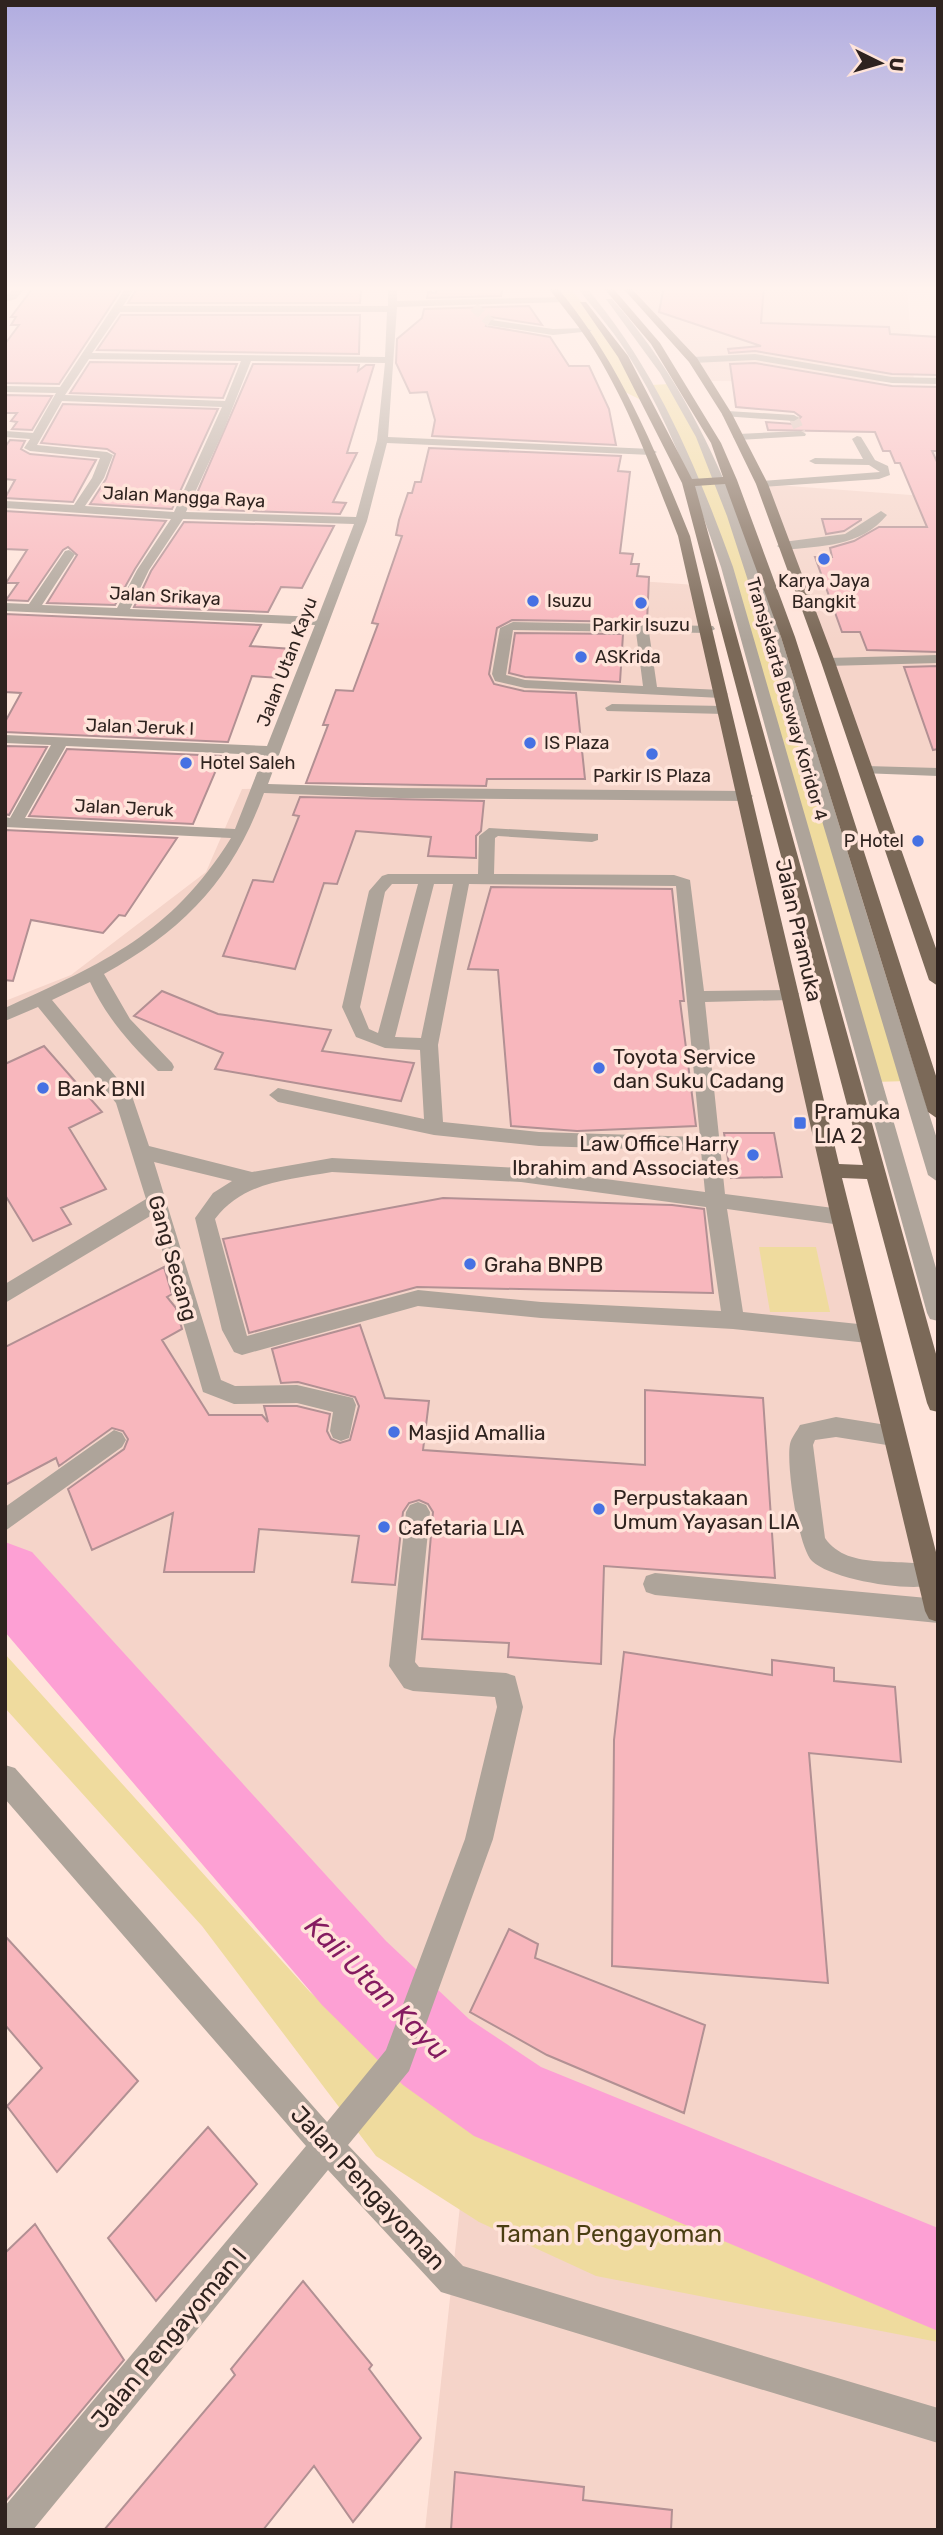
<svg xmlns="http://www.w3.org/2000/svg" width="943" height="2535" viewBox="0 0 943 2535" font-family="Rubik,sans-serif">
	<rect width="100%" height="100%" fill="#ffe4da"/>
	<!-- built -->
	<path fill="#f5d4c9" d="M625 286H907L914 382 706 381Z
		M761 484 938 497V768L866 770Z
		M466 569 696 585 938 1590V2530H425L470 2113 179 1826 5 1586V1001L71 975 206 872 242 789 424 786Z"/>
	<!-- green -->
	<path fill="#efdb9e" d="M551 286H568L595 317 651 405 623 391Z
		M670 384 713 465 909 1081 873 1082 727 567 651 385Z
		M759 1247H816L830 1312H770Z
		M5 1654 310 1992 442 2110 540 2158 659 2208 938 2307V2342L596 2276 479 2222 376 2156 202 1926 5 1708Z"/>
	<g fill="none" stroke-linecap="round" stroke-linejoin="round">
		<!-- river -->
		<path fill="#fda0d4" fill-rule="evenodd" d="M5 1542 32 1552 386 1941 469 2019 541 2067 938 2228V2331L474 2136 403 2085 322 2005 5 1632Z"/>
	</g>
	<!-- building -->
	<path fill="#f8b7bd" stroke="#b29093" stroke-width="2" d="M355 286V290H361L360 303H128L136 290H146L148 287Z
		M438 286H503L501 296 427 298 428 292 436 293Z
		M664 286H764L761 323 889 327 890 334 938 337V375L892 374 755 351 729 353 728 349 761 346 659 312Z
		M33 288 121 290 59 384 5 383V344L19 325H11L16 317H11Z
		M529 306 542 325 491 317 486 326 550 337 569 366H589L609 409 616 445 432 436 435 420 427 392 410 393 396 363 397 339 422 318 424 309Z
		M121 315H360L359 354 97 350Z
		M90 362 237 364 223 398 70 393Z
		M755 363 892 386 938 387V451H932L938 464V652L867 650 860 632H842L815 557H832L830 548 854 541 879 527H927L900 463H895L890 451H883L875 432 768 430 766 422 794 424 801 417 794 412 736 407 730 364Z
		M253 364 359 365 358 371 366 365H374L347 453H357L333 502 346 503 340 514 190 509Z
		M5 395 52 396 32 430 12 429 17 422 11 421 17 413H5Z
		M63 404 218 409 172 509 90 504 106 479 115 454 107 449 41 443Z
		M10 440 25 441 21 449 30 454 96 460 73 502 5 498 15 480 5 479V447Z
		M429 448 621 456 618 471 630 472 620 553 633 554 631 564H639L637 576 649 577 647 622 512 620 497 628 489 674 494 684 524 691 576 693 585 779H487L486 786 306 783 328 725H323L336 690 353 691 378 624 372 623 402 536 396 535 399 520 408 493H412L415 482H421Z
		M5 511 166 521 135 569 115 605 47 603 77 555 68 547 63 550 28 601 6 600 18 583H6L27 550 5 549Z
		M822 519H861V520L844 531 826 534Z
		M184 522 334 526 302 588 281 587 268 612 134 607 151 571Z
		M5 614 261 625 250 646 292 649 280 678 252 676 228 742 5 732V722L21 693 5 692Z
		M515 633 623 634 620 682 525 677 509 673Z
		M938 666V749L933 750 904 667Z
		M5 746 47 747 9 815 5 814Z
		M67 749 222 756 193 824 29 816Z
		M300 797 484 801 481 831 476 836V858L428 856 431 837 356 831 337 884 324 883 295 969 223 956 253 880 273 882 299 816 293 815Z
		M5 830 177 838 125 916 119 915 103 933 31 920 13 981 5 980Z
		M491 887 672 889 684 1001H680L696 1126 577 1131 511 1126 498 970 468 969Z
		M162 991 218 1014 331 1030 322 1051 414 1063 401 1101 215 1069 223 1053 134 1016Z
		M44 1046 102 1112 69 1128 106 1189 61 1208 71 1224 33 1241 5 1195V1064Z
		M724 1133H774L782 1177 731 1178Z
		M443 1198 672 1205 704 1209 713 1293 417 1287 249 1333 223 1239Z
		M164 1267 172 1294 167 1297 176 1308 182 1329 162 1340 209 1415H262L268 1422 264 1406H297L330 1414 327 1431 331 1439 340 1443 350 1440 359 1406 355 1397 298 1382 281 1383 272 1349 360 1325 385 1398 429 1401 423 1450 645 1465V1390L763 1398 775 1578 604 1566 601 1664 508 1657 509 1643 422 1639 433 1512 428 1504 419 1500 409 1503 403 1512 395 1585 352 1582 359 1536 259 1529 254 1572H164L173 1513 92 1550 68 1489 124 1449 128 1439 123 1431 112 1428 59 1466 56 1458 5 1485V1347Z
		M624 1652 772 1675V1660L834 1668V1681L895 1687 901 1762 809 1753 828 1983 612 1966 614 1740Z
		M509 1929 538 1944 535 1958 705 2025 684 2113 547 2055 470 2012Z
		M5 1936 138 2081 57 2172 7 2106 42 2068 5 2025Z
		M208 2127 257 2184 156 2301 108 2238Z
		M35 2224 124 2360 5 2502V2253Z
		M303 2281 372 2365 369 2369 421 2438 353 2522 314 2466 263 2530H104L235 2375 231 2369Z
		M455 2472 584 2487 583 2500 672 2510 671 2530H451Z"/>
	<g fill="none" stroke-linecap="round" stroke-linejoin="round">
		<!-- minor-tunnel -->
		<path stroke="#d5bdb5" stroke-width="10" stroke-dasharray="10 5" stroke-linecap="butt" d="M474 307 491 323
			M794 418 801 434"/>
		<!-- minor -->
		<path fill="#aea49a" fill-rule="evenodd" d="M18 286H27L16 299 5 302V296Z
			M127 286H136L123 306H388V286H397V301L566 297 563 302 397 307 388 437 651 449 657 452 651 455 387 443 367 521 268 784 399 788 745 791 753 796 745 801 399 798 264 793C232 880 185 929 104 974L130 1019 172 1063 174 1067 172 1071H158C131 1045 106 1017 90 982L52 1000 132 1096 149 1146 252 1172 332 1158 521 1168 705 1192 701 1151 539 1146 434 1135 278 1102 269 1095 278 1088 424 1119 420 1050 385 1048 356 1037 342 1007 369 891 382 876 388 874H478L479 836 489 828 598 834V840L592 842 498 836 495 838 494 874 674 875 690 880 704 991 796 990 799 994 790 1000 705 1002 725 1194 841 1209 848 1212 851 1217 848 1222 841 1225 727 1209 743 1312 868 1325 876 1328 879 1334 876 1340 868 1343 733 1329 541 1318 418 1306 242 1355 234 1352 222 1330 195 1218 213 1193 232 1181 154 1162 221 1380 235 1386 297 1385 353 1398 356 1405 349 1438 341 1441 333 1438 330 1431 333 1412 297 1403 234 1404 203 1392 152 1215 5 1303V1284L146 1199 116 1103 38 1007 5 1021V1008C105 962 170 935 231 838L5 827V817L10 818 51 745 5 743V735L267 746 315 625 5 611V603L29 604 65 551 69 550 75 554 42 605 117 608 137 570 171 519 5 508V501L74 505 92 478 100 458 30 451 24 448 30 439 5 437V431L33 433 56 393 5 392V386L60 387ZM120 312H387L385 357 92 353ZM89 359 241 361 225 401 65 395ZM251 361 385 363 377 440 356 517 186 512 223 432ZM62 401 222 407 174 512 85 506 104 478 113 455 107 452 37 445ZM183 519 354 524 318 617 130 609 149 570ZM66 746 264 755 235 829 25 818ZM392 884H418L378 1033 369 1029 360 1007 385 892ZM434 884H453L421 1038 395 1037ZM469 884 676 886 700 1137 539 1132 443 1122 438 1045ZM332 1172 521 1182 706 1207 721 1311 541 1302 418 1290 247 1336 215 1219C244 1181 288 1180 332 1172Z
			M576 286H585C656 369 696 465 733 567L938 1275V1321L930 1319 927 1313 721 567C695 492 668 417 625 350 611 328 593 308 576 286Z
			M606 299H612C725 425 767 595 817 753 857 883 897 1013 938 1142V1182L928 1175 775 664 727 516 696 437 660 373Z
			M491 320 553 329 587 328 592 331 553 335 488 325Z
			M755 354 892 377 938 378V384L892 383 755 360 693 363 688 360 693 357Z
			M727 411 794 415 799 418 794 421 723 416 722 414Z
			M801 431 806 434 805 436 738 440 733 437 738 434Z
			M857 436 861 437 875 460 888 466 890 475 879 479 762 487 756 484 762 481 880 472 869 465 815 464 809 461 815 458 863 459 852 439Z
			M881 511 887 515C861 547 821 546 783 550L777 546 783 542 845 534Z
			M513 622 713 626 715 629 708 633 649 632 657 687 721 690 728 694 721 698 525 688 495 681 492 674 500 628ZM513 630 636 632 643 686 525 680 506 675Z
			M938 655V663L828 666 821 662 828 658Z
			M612 704 724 706 731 710 724 714 607 711 605 708Z
			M866 766 938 768V776L861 773V767Z
			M836 1417 893 1426 901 1429 905 1436 901 1443 893 1446 836 1437 815 1440 813 1445 825 1538C849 1573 904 1555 938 1568V1584C912 1593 832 1580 812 1561 798 1547 786 1464 790 1444 791 1438 797 1431 800 1425Z
			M114 1430 122 1433 126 1440 122 1447 5 1531V1507Z
			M418 1502 426 1505 430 1512 415 1662 419 1667 506 1673 515 1676 523 1707 493 1839 413 2060 409 2071 348 2145 463 2266 938 2408V2443L441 2292 328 2170 33 2530H5V2506L306 2146 5 1799V1765L15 1768 327 2122 386 2050 465 1839 497 1707 495 1697 413 1691 404 1688 389 1666 406 1512 410 1505Z
			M655 1573 938 1599V1623L655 1595 646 1592 643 1584 646 1576Z"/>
		<!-- major -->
		<path fill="#7b6958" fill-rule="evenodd" d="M547 286H556C619 361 654 447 690 536L839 1164 863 1165 682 483 618 357 580 302H586L628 356 692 479 723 477 711 443 651 344 602 286H611L660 343 721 443 737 480 795 637 938 1082V1119L928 1112 781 637 725 484 695 486 938 1361V1412L930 1410 927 1403 867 1179 842 1178 938 1560V1622L929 1619 925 1611 831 1217 678 536C652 470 628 402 589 342 576 322 561 305 547 286Z
			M621 286H629L697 358 732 414 768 484 835 662 938 954V986L929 980 821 662 756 484 722 414 689 362Z"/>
	</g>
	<!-- sky -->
	<linearGradient id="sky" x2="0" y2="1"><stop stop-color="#b0ace0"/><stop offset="0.45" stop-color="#fff3ee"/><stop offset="1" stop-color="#fff3ee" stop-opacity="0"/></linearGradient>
	<rect width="943" height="641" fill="url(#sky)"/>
	<!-- markers -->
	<g fill="#4671e3" stroke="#ffe4da" stroke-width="2.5">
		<circle cx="824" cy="559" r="7"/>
		<circle cx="533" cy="601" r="7"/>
		<circle cx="641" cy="603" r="7"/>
		<circle cx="581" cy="657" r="7"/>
		<circle cx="530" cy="743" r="7"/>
		<circle cx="652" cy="754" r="7"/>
		<circle cx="186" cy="763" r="7"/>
		<circle cx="918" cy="841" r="7"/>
		<circle cx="599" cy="1068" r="7"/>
		<circle cx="43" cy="1088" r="7"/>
		<rect x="793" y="1116" width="14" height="14" rx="3.5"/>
		<circle cx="753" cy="1155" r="7"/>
		<circle cx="470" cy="1264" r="7"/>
		<circle cx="394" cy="1432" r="7"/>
		<circle cx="599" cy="1509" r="7"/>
		<circle cx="384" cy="1527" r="7"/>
	</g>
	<g text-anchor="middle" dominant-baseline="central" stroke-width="7" stroke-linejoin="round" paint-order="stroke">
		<!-- far-street labels -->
		<g font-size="18" fill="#2f231f" stroke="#ffe4da">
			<text transform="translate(184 497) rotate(3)">Jalan Mangga Raya</text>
			<text transform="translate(165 596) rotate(3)">Jalan Srikaya</text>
			<text transform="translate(287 662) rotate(-69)">Jalan Utan Kayu</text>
			<text transform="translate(787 699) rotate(74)">Transjakarta Busway Koridor 4</text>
			<text transform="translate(140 727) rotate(2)">Jalan Jeruk I</text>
			<text transform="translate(124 808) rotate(3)">Jalan Jeruk</text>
		</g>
		<!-- far-poi labels -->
		<g font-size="18" fill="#2f231f" stroke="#ffe4da" text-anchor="start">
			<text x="824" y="581" text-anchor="middle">Karya Jaya<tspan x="824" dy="21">Bangkit</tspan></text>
			<text x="547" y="601">Isuzu</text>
			<text x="641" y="625" text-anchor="middle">Parkir Isuzu</text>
			<text x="595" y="657">ASKrida</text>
			<text x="544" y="743">IS Plaza</text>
			<text x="200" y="763">Hotel Saleh</text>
			<text x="652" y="776" text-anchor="middle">Parkir IS Plaza</text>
			<text x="904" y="841" text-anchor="end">P Hotel</text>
		</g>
		<!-- street labels -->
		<g font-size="21" fill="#2f231f" stroke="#ffe4da">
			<text transform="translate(799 930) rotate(77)">Jalan Pramuka</text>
			<text transform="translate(173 1258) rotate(74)">Gang Secang</text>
		</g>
		<!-- poi labels -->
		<g font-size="21" fill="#2f231f" stroke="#ffe4da" text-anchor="start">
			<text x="613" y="1056">Toyota Service<tspan x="613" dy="24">dan Suku Cadang</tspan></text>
			<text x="57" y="1088">Bank BNI</text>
			<text x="814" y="1111">Pramuka<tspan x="814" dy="24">LIA 2</tspan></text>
			<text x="739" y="1143" text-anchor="end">Law Office Harry<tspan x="739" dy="24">Ibrahim and Associates</tspan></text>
			<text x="484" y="1264">Graha BNPB</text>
			<text x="408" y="1432">Masjid Amallia</text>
			<text x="613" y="1497">Perpustakaan<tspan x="613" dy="24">Umum Yayasan LIA</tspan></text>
			<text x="398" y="1527">Cafetaria LIA</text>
		</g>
		<!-- near-street labels -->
		<g font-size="24" fill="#2f231f" stroke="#ffe4da">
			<text transform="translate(368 2188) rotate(47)">Jalan Pengayoman</text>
			<text transform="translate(169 2338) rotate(-50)">Jalan Pengayoman I</text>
		</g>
		<!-- near-park labels -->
		<g font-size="24" fill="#4a3e12" stroke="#ffe4da">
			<text x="609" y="2234">Taman Pengayoman</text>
		</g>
		<!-- near-water labels -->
		<g font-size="28" font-style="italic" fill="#851b60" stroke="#ffe4da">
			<text transform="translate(377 1988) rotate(45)">Kali Utan Kayu</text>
		</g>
	</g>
	<!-- border -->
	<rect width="943" height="2535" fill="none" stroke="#2f231f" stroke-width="14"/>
	<!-- north arrow -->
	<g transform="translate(880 63) rotate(95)" stroke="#ffe4da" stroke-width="5" paint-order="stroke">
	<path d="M0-5L12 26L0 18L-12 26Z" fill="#2f231f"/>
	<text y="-10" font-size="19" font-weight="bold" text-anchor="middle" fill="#2f231f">U</text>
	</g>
</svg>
